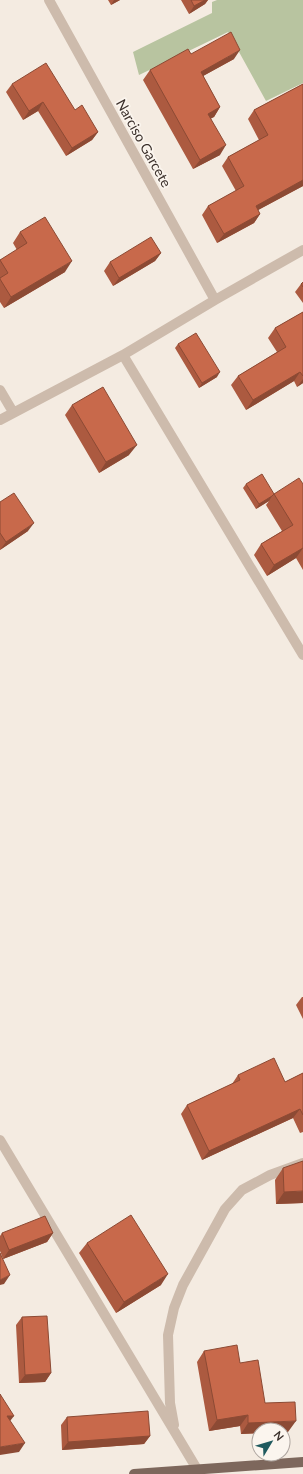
<svg xmlns="http://www.w3.org/2000/svg" width="303" height="1474" viewBox="0 0 303 1474" font-family="Lato,sans-serif">
	<rect width="100%" height="100%" fill="#f4ebe1"/>
	<!-- green -->
	<path fill="#b8c4a0" d="M217 0H303V83L266 101 228 32 139 75 133 52 212 13V2Z"/>
	<g fill="none" stroke-linecap="round" stroke-linejoin="round">
		<!-- minor -->
		<path stroke="#cdbbac" stroke-width="10" d="M49 0 215 300
			M123 355 303 655
			M0 390 13 412
			M0 420 123 355 215 300 303 250
			M0 1140 200 1474
			M174 1425 170 1403 168 1335 174 1308 183 1285 225 1209 242 1190 270 1175 303 1163"/>
		<!-- primary -->
		<path stroke="#7d675c" stroke-width="10" d="M134 1474 303 1462"/>
	</g>
	<!-- wall -->
	<path fill="#ac5a40" d="M108 0H120L111 5Z
		M181 0H208L205 4 189 14Z
		M191 54 234 59 203 76 220 107 214 117 211 118 220 155 193 169 143 80 150 70Z
		M12 84 75 110 98 132 92 140 66 156 38 111 23 120 6 92Z
		M303 84V186L258 210 260 214 254 223 217 243 202 215 208 206 236 191 222 166 228 157 259 140 248 119 254 110Z
		M20 232 65 272 4 308 0 302V260L17 250 13 243Z
		M161 253 155 261 113 286 104 271 110 262Z
		M303 282V303L295 292 301 284Z
		M303 312V383L297 387 294 381 246 410 231 385 238 376 277 352 268 338 275 328Z
		M178 344 217 377 199 388 175 348Z
		M72 405 129 455 99 473 65 415Z
		M246 484 274 494 303 484V570L296 558 267 576 254 555 261 544 282 531 266 505 269 501 256 509 243 488Z
		M0 502 28 531 0 550Z
		M302 997H303V1019L296 1005Z
		M303 1073V1132L300 1133 293 1118 202 1160 181 1114 187 1105 232 1084 238 1075 285 1082Z
		M283 1168 303 1203 276 1204 275 1180Z
		M2 1233H53L47 1242 3 1259 0 1251V1236Z
		M87 1243 161 1285 116 1313 79 1253Z
		M22 1317 51 1373 45 1382 19 1383 16 1325Z
		M204 1351 240 1363 265 1403 288 1432 241 1434 240 1426 209 1431 197 1362Z
		M67 1417 150 1436 144 1444 62 1450 61 1425Z"/>
	<!-- shaded-wall -->
	<path fill="#8c4a34" d="M114 0H120L111 5Z
		M205 0H208L205 4 189 14 194 6Z
		M240 50 234 59 194 81 201 72Z
		M43 102 38 111 23 120 29 111Z
		M220 107 214 117 202 123 208 114Z
		M98 132 92 140 66 156 72 148Z
		M226 145 220 155 193 169 200 160Z
		M303 180V186L249 215 256 206Z
		M260 214 254 223 217 243 224 234Z
		M161 253 155 261 113 286 119 278Z
		M72 261 65 272 4 308 11 297Z
		M220 372 217 377 199 388 202 383Z
		M300 372 294 381 246 410 253 400Z
		M303 379V383L297 387Z
		M137 445 129 455 99 473 106 462Z
		M272 496 269 501 256 509 259 504Z
		M34 523 28 531 0 550 6 542Z
		M303 548 296 558 267 576 274 565Z
		M300 1109 293 1118 202 1160 209 1151Z
		M303 1191V1203L276 1204 284 1192Z
		M53 1233 47 1242 3 1259 9 1250Z
		M168 1274 161 1285 116 1313 124 1302Z
		M10 1275 4 1284 0 1285V1280Z
		M51 1373 45 1382 19 1383 25 1375Z
		M248 1415 240 1426 209 1431 217 1420Z
		M7 1416H14L7 1425Z
		M296 1421 288 1432H283V1430H259V1433L241 1434 248 1423Z
		M150 1436 144 1444 62 1450 68 1442Z
		M25 1443 19 1452 0 1455V1447Z"/>
	<!-- building -->
	<path fill="#c8694b" stroke="#8c4a34" d="M191 0H205L194 6Z
		M231 32 240 50 201 72 220 107 208 114 226 145 200 160 150 70 188 49 191 54Z
		M46 63 75 110 82 105 98 132 72 148 43 102 29 111 12 84Z
		M303 84V180L256 206 260 214 224 234 208 206 244 186 228 157 268 135 254 110Z
		M45 217 72 261 11 297 0 279V278L8 273 0 260 27 243 20 232Z
		M151 237 161 253 119 278 110 262Z
		M303 282V287L301 284Z
		M303 312V376L300 372 253 400 238 376 286 347 275 328Z
		M196 333 220 372 202 383 178 344Z
		M103 387 137 445 106 462 72 405Z
		M262 474 274 494 272 496 259 504 246 484Z
		M299 478 303 484V548L274 565 261 544 293 525 274 494Z
		M14 493 34 523 6 542 0 533V502Z
		M274 1058 285 1082 303 1073V1115L300 1109 209 1151 187 1105 240 1080 238 1075Z
		M303 1161V1191L284 1192 283 1168Z
		M131 1215 168 1274 124 1302 87 1243Z
		M45 1216 53 1233 9 1250 2 1233Z
		M0 1253 10 1275 0 1280Z
		M47 1316 51 1373 25 1375 22 1317Z
		M237 1345 240 1363 258 1360 265 1403 295 1402 296 1421 248 1423V1415L217 1420 204 1351Z
		M0 1394 14 1416H7L25 1443 0 1447Z
		M148 1411 150 1436 68 1442 67 1417Z"/>
	<g text-anchor="middle" dominant-baseline="central" stroke-width="3.5" stroke-linejoin="round" paint-order="stroke">
		<!-- street labels -->
		<g font-size="14" fill="#3b302b" stroke="#fbf5ee">
			<text transform="translate(144 143) rotate(61)">Narciso Garcete</text>
		</g>
	</g>
	<!-- north arrow -->
	<g transform="translate(271 1442) rotate(52)"><circle r="19" fill="#fbf5ee" stroke="#aea6a0"/>
	<path d="M0-3L7 15L0 10L-7 15Z" fill="#1f5a5e"/>
	<text y="-6" font-size="11" font-weight="bold" text-anchor="middle" fill="#3b302b">N</text>
	</g>
</svg>
